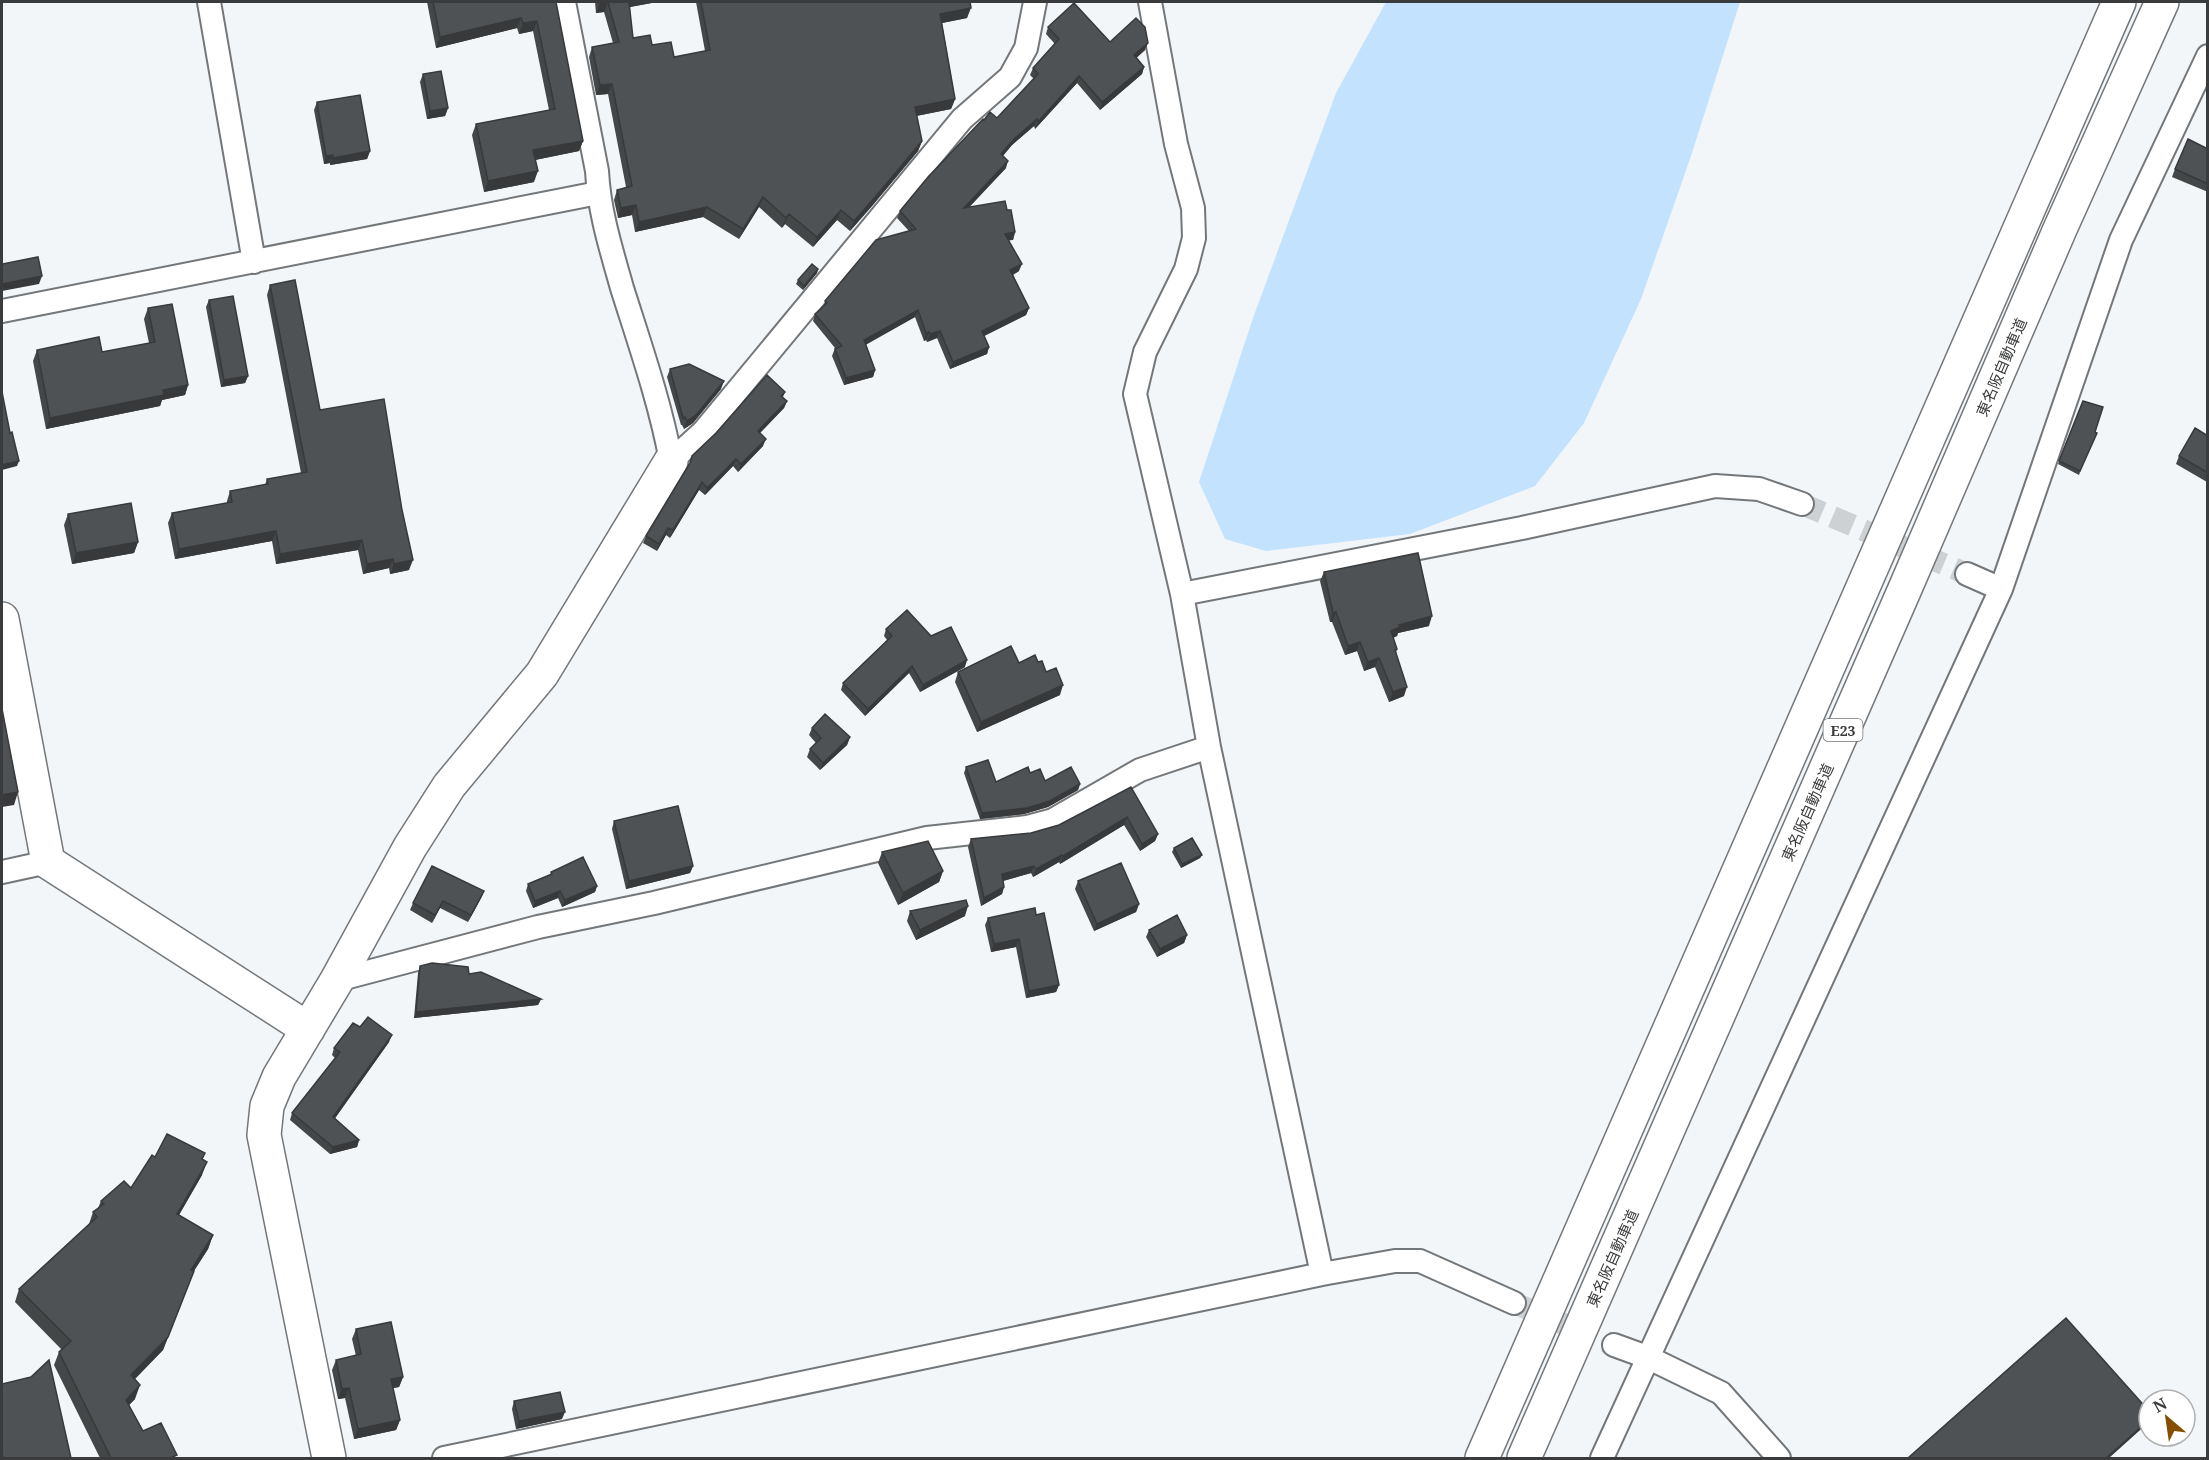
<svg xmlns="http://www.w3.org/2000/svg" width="2209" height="1460" viewBox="0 0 2209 1460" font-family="'Noto Serif','Noto Sans JP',serif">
	<rect width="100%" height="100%" fill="#f3f6f9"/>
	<!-- green -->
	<path fill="#c2e2fe" d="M1386 2H1740L1690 159 1641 299 1584 423 1535 486 1410 534 1266 551 1225 539 1199 482 1253 318 1336 93Z"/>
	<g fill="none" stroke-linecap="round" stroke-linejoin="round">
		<!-- street-tunnel -->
		<path stroke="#ced1d3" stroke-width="22" stroke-dasharray="22 11" stroke-linecap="butt" d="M1802 504 1967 574
			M1514 1303 1614 1345"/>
		<defs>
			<path id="street" d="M209 2 254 262
				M564 2 597 171C599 211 611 249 622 288 640 345 660 402 671 461
				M1150 2 1176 144 1193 208 1194 238 1186 269 1145 352 1135 394 1182 594 1209 747 1322 1274
				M2 311 598 193
				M671 461 703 432 962 119 1010 77 1026 48 1035 2
				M1967 574 2001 589
				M1182 594 1522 528 1715 486 1759 489 1802 504
				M2 872 48 862
				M337 980 538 927 654 903 927 838 1027 827 1053 820 1140 770 1209 747
				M1614 1345 1647 1357 1721 1393 1779 1458
				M444 1458 1322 1274 1395 1261H1420L1514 1303
				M1602 1458 2001 589 2121 240 2208 56"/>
			<path id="secondary" d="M2 619 48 862 308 1029
				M329 1458 264 1135 267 1106 279 1077 337 980 410 847 449 786 542 674 671 461"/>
			<path id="highway" d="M1482 1458 2119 2
				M1524 1458 1904 591 2060 229 2162 2"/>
		</defs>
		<!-- street casing -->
		<use href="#street" stroke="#747779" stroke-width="26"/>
		<!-- secondary casing -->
		<use href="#secondary" stroke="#747779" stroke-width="36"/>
		<!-- highway casing -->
		<use href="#highway" stroke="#747779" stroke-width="36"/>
		<!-- street -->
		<use href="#street" stroke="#fff" stroke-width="22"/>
		<!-- secondary -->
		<use href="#secondary" stroke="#fff" stroke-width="33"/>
		<!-- highway -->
		<use href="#highway" stroke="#fff" stroke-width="33"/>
	</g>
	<!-- wall -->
	<path fill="#444748" d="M427 2H556L583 141 579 151 535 160 534 182 484 192 472 135 476 124 549 110 533 31 519 34 517 28 436 48Z
		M595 2H657L629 7 633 38 652 45 674 57 705 51 696 2H970L967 18 942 23 955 99 951 109 916 116 922 141 918 151 872 206 850 231 837 220 813 247 785 224 782 228 759 207 739 239 703 217 635 232 632 215 618 218 614 200 617 190 626 187 608 94 596 95 589 57 592 47 613 43 604 12 596 13Z
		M1048 27 1145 50 1136 58 1144 67 1142 74 1100 110 1077 83 1035 129 1034 126 1012 145 1003 156 1006 168 969 207 1007 210 1015 232 1013 240H1009L1019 271 1013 275 1029 308 1026 315 984 336 989 347 987 354 950 369 937 338 927 342 926 340 924 341 915 317 866 344 875 370 873 377 844 385 832 356 835 348 813 321 815 314 824 306 825 301 909 231 897 218 900 211 984 120 997 118 1034 79 1030 75 1033 68 1055 44 1046 34Z
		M423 74 448 108 445 116 427 119 420 82Z
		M317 102 370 151 367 159 330 165V163L324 164 314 110Z
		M2208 149V192L2172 177 2175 169Z
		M818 269 817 273 803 290 796 284 798 280Z
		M270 285 320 410 409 570 390 574 389 568 363 574 358 550 276 564 272 541 175 559 168 523 172 513 227 503V501L230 491 265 485 267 479 301 473 267 295Z
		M209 300 248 376 245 383 221 387 206 307Z
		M148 308 188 385 185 395 162 400 160 406 46 429 33 361 37 350 102 352 149 343 144 319Z
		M670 369 721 389 693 423 684 429 682 425H681L667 377Z
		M785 392 783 397 787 401 784 408 760 433 763 446 738 472 733 466 705 495 699 490 670 538 666 535 657 551 643 543 646 536Z
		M2083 401 2103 407 2079 475 2058 464Z
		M2208 436V482H2207L2176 464 2179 456Z
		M68 514 138 542 134 553 72 564 64 525Z
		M1324 572 1429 626 1398 633 1397 636 1393 638 1397 649 1396 653 1404 696 1389 702 1375 667 1364 671 1357 651 1345 655 1332 622H1330L1320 581Z
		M886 629 931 636 965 667 920 692 909 673 865 716 841 690 843 683 887 640 884 636Z
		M1038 662 1046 672 1060 695 977 732 955 682 958 672 1019 663Z
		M812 728 850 737 847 745 820 770 807 757 810 749 816 743 809 735Z
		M966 767 996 782 1030 773 1045 781 1080 784 1078 790 1048 807 1024 814 980 819 964 773Z
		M1131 787 1158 834 1155 841 1140 851 1124 825 1060 864 1059 862 1033 877 1031 873 1003 881 1004 887 1002 894 981 906 968 847 971 839 1031 833 1059 825Z
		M614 821 693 866 690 873 626 889 612 829Z
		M1174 848 1202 855 1200 858 1181 868 1172 852Z
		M882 852 943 871 939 882 898 905 878 863Z
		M551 872 597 886 595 892 562 907 558 898 533 908 526 891 528 884 550 875Z
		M1078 881 1139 904 1136 912 1094 931 1075 889Z
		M484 891 481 898 468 922 440 908 432 923 410 910 413 903Z
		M910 911 965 916 916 940 907 921Z
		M1036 915 1059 985 1056 992 1026 998 1016 947 991 952 985 925 988 918Z
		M1149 930 1187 935 1184 943 1157 957 1146 937Z
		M420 966 469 974 541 999 538 1005 414 1018 418 973Z
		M360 1027 389 1042 335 1118 359 1140 357 1147 330 1154 290 1120 292 1113 335 1058 332 1055 334 1048Z
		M205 1153 202 1160V1175L179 1215 213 1235 208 1249 194 1271 163 1350 135 1379V1399L129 1405 143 1431 176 1458H100L54 1365 59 1352 62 1350 15 1302 19 1289 89 1224 93 1212 98 1208 101 1201 131 1188 155 1157Z
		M356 1329 403 1377 399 1387 393 1388 400 1420 396 1430 354 1439 345 1398 338 1399 332 1370 336 1360 356 1356 352 1339Z
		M514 1401 562 1419 516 1429 512 1409Z"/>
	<!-- shaded-wall -->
	<path fill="#37393b" d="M608 2 604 12 596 13 600 3Z
		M627 2H657L625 8Z
		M971 8 967 18 937 24 940 14Z
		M521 18 517 28 436 48 440 37Z
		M537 21 533 31 519 34 523 23Z
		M1148 43 1145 50 1131 63 1134 55Z
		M1144 67 1142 74 1100 110 1102 102Z
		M1079 76 1077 83 1035 129 1038 122Z
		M612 84 608 94 596 95 600 85Z
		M955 99 951 109 911 117 915 107Z
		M448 108 445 116 427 119 430 111Z
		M1037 119 1034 126 1012 145 998 161 1001 154 1015 138Z
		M583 141 579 151 530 161 533 150Z
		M922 141 918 151 872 206 850 231 854 221Z
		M370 151 367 159 330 165 333 158Z
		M333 155 330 163 324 164 326 156Z
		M1008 161 1006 168 962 215 964 208Z
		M538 171 534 182 484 192 488 181Z
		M763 197 759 207 739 239 743 229Z
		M636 205 632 215 618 218 621 208Z
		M707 207 703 217 635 232 639 222Z
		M841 210 837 220 813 247 817 237Z
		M789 214 785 224 782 228 786 218Z
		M1015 232 1013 240 1003 241 1005 234Z
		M1022 264 1019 271 1008 277 1010 270Z
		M818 269 817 273 803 290 804 286Z
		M42 276 39 284 2 291V284Z
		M1029 308 1026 315 980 338 982 331Z
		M918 310 915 317 862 347 864 340Z
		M940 331 937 338 927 342 930 334Z
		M929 332 926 340 924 341 926 333Z
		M989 347 987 354 950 369 953 362Z
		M875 370 873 377 844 385 846 378Z
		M248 376 245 383 221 387 224 380Z
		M724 381 721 389 693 423 684 429 687 421Z
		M188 385 185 395 162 400 160 406 46 429 50 418 163 390Z
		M787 401 784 408 755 438 758 431Z
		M766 439 763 446 738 472 741 464Z
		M736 459 733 466 705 495 707 488Z
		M19 461 17 466 2 470V465Z
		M702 482 699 490 670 538 673 530Z
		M668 528 666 535 657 551 659 544Z
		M276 531 272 541 175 559 179 549Z
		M362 540 358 550 276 564 280 554Z
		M138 542 134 553 72 564 76 553Z
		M393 559 389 568 363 574 367 564Z
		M413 560 409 570 390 574 394 564Z
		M1336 612 1332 622H1330L1333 613Z
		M1432 616 1429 626 1398 633 1397 636 1387 640 1391 631 1399 625Z
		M1360 642 1357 651 1345 655 1348 646Z
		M1379 658 1375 667 1364 671 1368 662Z
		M967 660 965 667 920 692 923 685Z
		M912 666 909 673 865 716 868 709Z
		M1063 685 1060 695 977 732 981 722Z
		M1407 687 1404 696 1389 702 1393 692Z
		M850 737 847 745 820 770 823 763Z
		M1080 784 1078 790 1048 807 1024 814 980 819 982 813Z
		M18 792 14 805 2 807V795Z
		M1127 817 1124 825 1060 864 1063 856Z
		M1158 834 1155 841 1140 851 1142 844Z
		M1062 855 1059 862 1033 877 1036 869Z
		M1202 855 1200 858 1181 868 1182 864Z
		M693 866 690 873 626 889 629 881Z
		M1034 866 1031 873 999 882 1002 874Z
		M943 871 939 882 898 905 903 893Z
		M597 886 595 892 562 907 565 900Z
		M1004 887 1002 894 981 906 984 898Z
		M484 891 481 898 468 922 471 915Z
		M560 891 558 898 533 908 535 901Z
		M443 901 440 908 432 923 435 915Z
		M1139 904 1136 912 1094 931 1097 924Z
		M968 906 965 916 916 940 920 930Z
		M1187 935 1184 943 1157 957 1160 949Z
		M1019 939 1016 947 991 952 994 944Z
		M1059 985 1056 992 1026 998 1029 991Z
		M541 999 538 1005 414 1018 416 1012Z
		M392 1035 389 1042 331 1124 333 1117Z
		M359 1140 357 1147 330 1154 333 1147Z
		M207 1162 202 1175 172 1227 177 1214Z
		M213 1235 208 1249 186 1283 191 1270Z
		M194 1271 163 1350 126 1388 131 1375Z
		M403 1377 399 1387 387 1389 391 1379Z
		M140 1385 135 1399 121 1413 126 1400Z
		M349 1388 345 1398 338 1399 342 1389Z
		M565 1412 562 1419 516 1429 519 1421Z
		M400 1420 396 1430 354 1439 358 1429Z
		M2149 1420V1422L2109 1458H2106Z"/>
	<!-- building -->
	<path fill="#4f5254" stroke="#37393b" stroke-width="1.5" d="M433 2H556L583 141 533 150 538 171 488 181 476 124 555 109 537 21 523 23 521 18 440 37Z
		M600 2H629L633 38 650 35 652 45 671 42 674 57 710 50 701 2H970L971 8 940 14 955 99 915 107 922 141 876 196 854 221 841 210 817 237 789 214 786 218 763 197 743 229 707 207 639 222 636 205 621 208 617 190 632 186 612 84 600 85 592 47 619 42 608 2 600 3Z
		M1074 3 1110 42 1136 18 1145 27 1148 43 1134 55 1144 67 1102 102 1079 76 1038 122 1037 119 1015 138 1001 154 1008 161 964 208 1005 201 1007 210H1011L1015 232 1005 234 1022 264 1010 270 1029 308 982 331 989 347 953 362 940 331 930 334 929 332 926 333 918 310 864 340 875 370 846 378 835 349 842 346 815 314 827 303 825 301 876 240 916 229 900 211 928 177 983 119 984 120 990 112 997 118 1038 74 1033 68 1059 39 1048 27Z
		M441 71 448 108 430 111 423 74Z
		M360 95 370 151 333 158V155L326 156 317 102Z
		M2188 139 2208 149V184L2175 169Z
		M38 257 42 276 2 284V264Z
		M812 264 818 269 804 286 798 280Z
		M295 280 320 410 384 399 402 510 413 560 394 564 393 559 367 564 362 540 280 554 276 531 179 549 172 513 232 502 230 491 268 484 267 479 307 472 270 285Z
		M233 296 248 376 224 380 209 300Z
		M172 304 188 385 163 390 164 395 50 418 37 350 99 337 102 352 155 342 148 308Z
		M689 364 724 381 696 415 687 421 685 417 683 418 670 369Z
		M767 375 785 392 781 396 787 401 758 431 766 439 741 464 736 459 707 488 702 482 673 530 668 528 659 544 646 536 690 463 692 456 716 433Z
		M2 392 10 433 12 432 19 461 2 465Z
		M2083 401 2103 407 2095 432 2097 433 2080 471 2059 461Z
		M2195 428 2208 436V473L2179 456Z
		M131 503 138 542 76 553 68 514Z
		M1418 553 1432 616 1399 625 1400 627 1391 631 1397 649 1395 650 1407 687 1393 692 1379 658 1368 662 1360 642 1348 646 1336 612 1333 613 1324 572Z
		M907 610 931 636 951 627 967 660 923 685 912 666 868 709 843 683 892 636 886 629Z
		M1011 646 1019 663 1035 655 1038 662 1042 661 1046 672 1056 668 1063 685 981 722 958 672Z
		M2 709 18 792 2 795Z
		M825 714 850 737 823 763 810 749 821 738 812 728Z
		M988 760 996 782 1028 767 1030 773 1040 769 1045 781 1071 767 1080 784 1050 801 1027 808 982 813 966 767Z
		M1131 787 1158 834 1142 844 1127 817 1063 856 1062 855 1036 869 1034 866 1002 874 1004 887 984 898 971 839 1031 833 1059 825Z
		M678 806 693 866 629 881 614 821Z
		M1192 838 1202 855 1182 864 1174 848Z
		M928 841 943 871 903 893 882 852Z
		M583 857 597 886 565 900 560 891 535 901 528 884 552 874 551 872Z
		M1121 863 1139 904 1097 924 1078 881Z
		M432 866 484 891 471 915 443 901 435 915 413 903Z
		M966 900 968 906 920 930 910 911Z
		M1035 908 1036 915 1044 913 1059 985 1029 991 1019 939 994 944 988 918Z
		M1177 915 1187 935 1160 949 1149 930Z
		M432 963 468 967 469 974 481 972 541 999 416 1012 420 966Z
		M368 1017 392 1035 333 1117 359 1140 333 1147 292 1113 340 1052 334 1048 353 1023 360 1027Z
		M167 1134 205 1153 202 1159 207 1162 177 1214 213 1235 191 1270 194 1271 168 1337 131 1375 140 1385 126 1400 143 1431 161 1423 177 1455 170 1458H111L59 1352 71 1341 19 1289 97 1217 93 1212 104 1204 101 1201 124 1181 131 1188 152 1155 155 1157Z
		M2066 1318 2149 1411V1420L2106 1458H1908Z
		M391 1322 403 1377 391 1379 400 1420 358 1429 349 1388 342 1389 336 1360 361 1354 356 1329Z
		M49 1360 71 1458H3L2 1453V1384L31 1377Z
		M560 1392 565 1412 519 1421 514 1401Z"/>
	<g text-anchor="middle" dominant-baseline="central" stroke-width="6" stroke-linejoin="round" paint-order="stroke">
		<!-- shield labels -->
		<rect fill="#fff" stroke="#757676" stroke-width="1.5" x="1823.5" y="719" width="39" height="22" rx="4.5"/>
		<g font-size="14" font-weight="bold" fill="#3a3b3c">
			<text x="1843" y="730">E23</text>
		</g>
		<!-- street labels -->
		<g font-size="15" fill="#3a3b3c" stroke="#fff">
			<text transform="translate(2001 367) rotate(-67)">東名阪自動車道</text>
			<text transform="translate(1807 812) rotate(-66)">東名阪自動車道</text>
			<text transform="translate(1612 1258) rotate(-66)">東名阪自動車道</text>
		</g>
	</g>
	<!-- border -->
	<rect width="2209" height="1460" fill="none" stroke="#3a3b3c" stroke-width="6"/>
	<!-- north arrow -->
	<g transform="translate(2167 1418) rotate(331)"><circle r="28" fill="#ffffff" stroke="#b0b1b1" stroke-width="1.5"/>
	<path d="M0-4.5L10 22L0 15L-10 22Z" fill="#864e00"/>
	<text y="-9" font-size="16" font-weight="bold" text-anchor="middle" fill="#3a3b3c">N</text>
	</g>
</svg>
